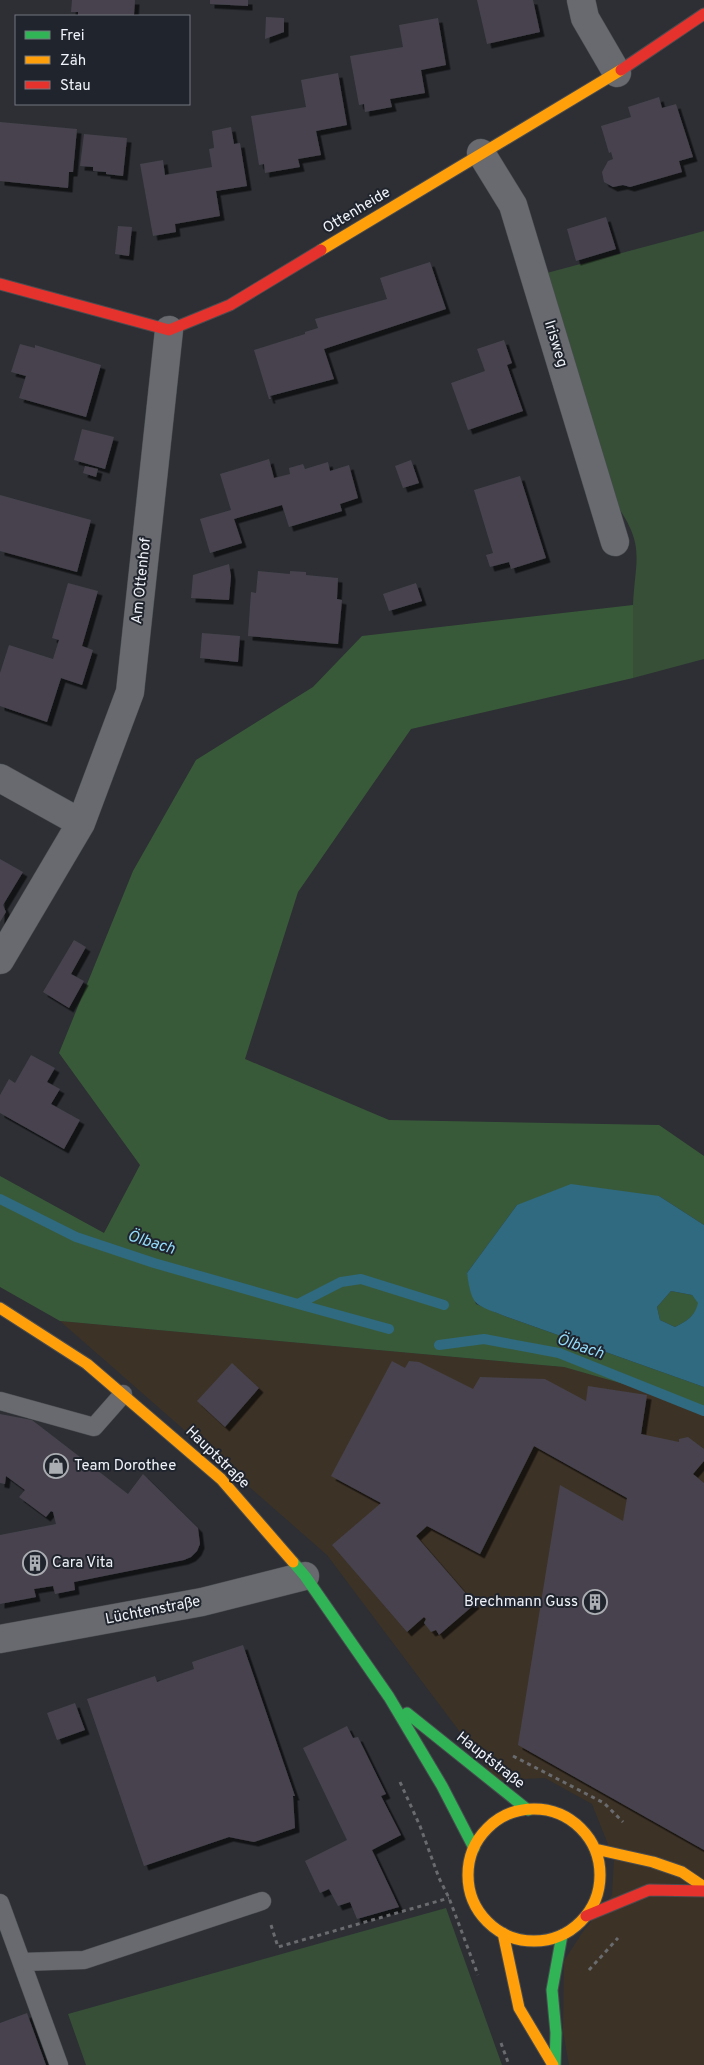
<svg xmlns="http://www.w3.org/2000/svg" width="704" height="2065" viewBox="0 0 704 2065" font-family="Overpass,sans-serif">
	<defs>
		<filter id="shadow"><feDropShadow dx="4.5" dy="4.5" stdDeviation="0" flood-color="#0009"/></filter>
	</defs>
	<rect width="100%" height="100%" fill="#2d2f34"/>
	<!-- commercial -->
	<path fill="#3d3226" d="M60 1321 564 1367 655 1393 704 1410V2065H569L563 2031 564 1961 582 1933 612 1895 614 1859 592 1804 545 1778 496 1780 327 1555Z"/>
	<!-- green -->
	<path fill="#374f37" d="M704 231V659L633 678C633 654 631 630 633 606 635 558 646 547 616 504L543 274Z
		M446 1908 502 2065H86L68 2014Z"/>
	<!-- forest -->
	<path fill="#395a39" d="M633 605V678L411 729 298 892 245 1059 389 1120 659 1125 704 1156V1225L659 1196 517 1205 467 1273 476 1304 507 1317 704 1387V1410L655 1393 564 1367 60 1321 0 1287V1176L104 1233 140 1165 59 1053 133 871 196 760 313 687 362 636Z
		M671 1291 692 1295 699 1303C695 1316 687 1321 675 1327L660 1320 657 1307Z"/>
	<!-- water -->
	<path fill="#2f6a80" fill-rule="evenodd" d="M571 1184 659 1196 704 1225V1387L507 1317C476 1304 472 1309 467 1273L517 1205ZM671 1291 692 1295 698 1303C695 1316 687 1321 675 1327L660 1320 657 1307Z"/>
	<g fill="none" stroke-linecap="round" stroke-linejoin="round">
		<!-- stream -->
		<path stroke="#2f6a80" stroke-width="10" d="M0 1199 76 1237 154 1263 298 1304 341 1282 361 1279 444 1305
			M298 1304 389 1329
			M439 1345 484 1339 559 1353 704 1411"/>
	</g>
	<!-- building -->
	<path fill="#46434d" filter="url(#shadow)" d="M72 0H135L134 15 78 16V12H71Z
		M210 0H248V6L210 4Z
		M477 0H533L540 32 487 44Z
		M266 17 284 18V32L265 39Z
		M438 18 446 65 421 70 425 93 390 99 392 107 365 112 364 104 359 105 350 56 403 47 399 25Z
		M338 73 347 125 316 131 321 155 298 159 300 167 265 173 264 164 259 165 251 116 306 107 301 80Z
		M659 97 662 108 676 104 693 157 679 161 682 172 630 187 623 185 613 187 604 182 602 172 608 161 613 159 611 152 609 153 601 126 631 117 628 107Z
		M0 122 77 129 73 172H69L68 188 0 181Z
		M231 127 234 144 240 143 247 186 216 191 220 216 175 224 176 232 153 236 140 164 163 160 165 175 212 167 209 149 214 148 212 131Z
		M84 134 127 138 123 176 106 174V172L93 171V167L80 166Z
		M606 217 616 249 576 261 567 229Z
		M118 226 132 227 129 256 115 254Z
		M430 262 446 309 324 349 334 379 270 396 271 399H269L254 350 305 334V332L318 328 315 319 387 299 380 278Z
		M504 340 512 363 507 365 523 411 468 430 451 383 485 371 477 349Z
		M20 344 35 348V345L101 365 86 417 19 398 26 376 11 372Z
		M82 429 114 437 105 469 74 460Z
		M269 459 274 478 290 474 289 468 303 464 305 469 328 462 330 471 349 465 358 498 340 504 342 511 289 527 282 505 234 519 242 543 210 553 200 519 231 510 220 474Z
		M411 460 419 483 403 488 395 466Z
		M85 466 98 469 96 477 83 473Z
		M520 476 546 558 511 569 509 562 490 567 486 555 493 553 474 490Z
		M0 495 91 520 77 572 0 551Z
		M229 564 231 576 229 600 191 598 193 575Z
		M258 571 290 574V571L306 572V575L338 578 337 599 342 600 338 644 248 636 251 592 256 593Z
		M68 583 98 591 82 646 93 650 82 685 61 678 47 722 0 706V673L9 645 53 659 59 640 52 638Z
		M416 583 422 601 389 611 383 594Z
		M202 633 240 636 238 662 200 658Z
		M0 859 23 872 3 905 6 912 0 922Z
		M74 940 86 947 71 974 84 981 69 1008 43 992Z
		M31 1055 55 1068 47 1082 60 1089 51 1104 80 1120 64 1149 0 1113V1095L9 1079 15 1083Z
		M392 1361 405 1368 409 1361 419 1362 473 1389 480 1377 545 1379 586 1401 588 1386 647 1395 641 1434 679 1442V1439L688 1437 704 1449V1461L693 1474 704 1483V1850L518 1745 560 1485 623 1521 627 1498 534 1446 480 1554 427 1526 416 1536 475 1604 439 1635 436 1630 431 1632 424 1623 426 1619 424 1617 407 1632 332 1545 381 1503 331 1476Z
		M232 1363 259 1388 225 1427 197 1401Z
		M0 1414 32 1420 128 1494 143 1474 198 1528 200 1544 197 1551 191 1557 184 1560 74 1582 75 1590 55 1594 53 1586 34 1589 36 1597 0 1604V1535L56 1524 53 1512 51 1511 46 1517 19 1497 25 1490 6 1476 5 1484 0 1483Z
		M243 1645 295 1796H293L295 1828 254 1842 229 1837 144 1866 87 1699 155 1676 157 1682 194 1669 192 1662Z
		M75 1703 85 1730 57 1740 47 1713Z
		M347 1726 353 1738 358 1737 386 1794 381 1796 401 1835 372 1850 399 1907 357 1919 350 1902 338 1906 329 1889 320 1893 305 1861 347 1840 303 1748Z
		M27 2013 46 2065H0V2023Z"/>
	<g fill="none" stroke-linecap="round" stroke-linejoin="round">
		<defs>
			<path id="lane" d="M0 1401 94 1427 123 1394
				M0 1903 59 2065
				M22 1962 84 1960 262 1901"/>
			<path id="street" d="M581 0 585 18 617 73
				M481 153 513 205 615 542
				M0 778 81 823
				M0 960 81 823 130 692 169 330
				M0 1639 202 1602 305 1576"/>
			<path id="fast" d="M293 1562 305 1576 389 1697 442 1786 474 1848
				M407 1713 528 1810
				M555 2065 556 2033 552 1990 562 1935"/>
			<path id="slow" d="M321 250 621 70
				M0 1308 87 1364 221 1479 293 1562
				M468 1875a66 66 0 1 1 132 0a66 66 0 1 1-132 0Z
				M595 1849 653 1862 682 1872 704 1887
				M503 1933 519 2008 553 2065"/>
			<path id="jam" d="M621 70 704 14
				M0 284 169 330 230 305 321 250
				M586 1916 649 1890 704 1891"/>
		</defs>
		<!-- lane casing -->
		<use href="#lane" stroke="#494c50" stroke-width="19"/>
		<!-- street casing -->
		<use href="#street" stroke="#494c50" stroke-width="29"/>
		<!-- fast casing -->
		<use href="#fast" stroke="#494c50" stroke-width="13"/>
		<!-- slow casing -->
		<use href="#slow" stroke="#494c50" stroke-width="13"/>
		<!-- jam casing -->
		<use href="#jam" stroke="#494c50" stroke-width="13"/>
		<!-- path -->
		<path stroke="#696b6f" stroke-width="3" stroke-dasharray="4 4" stroke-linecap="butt" d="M513 1756 604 1803 623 1822
			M400 1782 420 1826 439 1878 449 1898 478 1975
			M271 1925 278 1947 449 1898
			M589 1970 618 1938
			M501 2043 509 2065"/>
		<!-- lane -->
		<use href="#lane" stroke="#686a6f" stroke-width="18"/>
		<!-- street -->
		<use href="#street" stroke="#686a6f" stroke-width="28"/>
		<!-- fast -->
		<use href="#fast" stroke="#30b455" stroke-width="11"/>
		<!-- slow -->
		<use href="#slow" stroke="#ff9f0a" stroke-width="11"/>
		<!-- jam -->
		<use href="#jam" stroke="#e5322d" stroke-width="11"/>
	</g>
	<!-- icons -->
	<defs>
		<symbol id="shop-ring" viewBox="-11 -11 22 22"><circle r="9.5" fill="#20242d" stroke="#abaeb3" stroke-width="1.5"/><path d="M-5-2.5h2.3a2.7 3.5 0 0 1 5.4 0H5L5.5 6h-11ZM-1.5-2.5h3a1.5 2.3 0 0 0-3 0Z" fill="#abaeb3"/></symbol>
		<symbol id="building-ring" viewBox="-11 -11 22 22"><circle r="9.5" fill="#20242d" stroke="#abaeb3" stroke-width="1.5"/><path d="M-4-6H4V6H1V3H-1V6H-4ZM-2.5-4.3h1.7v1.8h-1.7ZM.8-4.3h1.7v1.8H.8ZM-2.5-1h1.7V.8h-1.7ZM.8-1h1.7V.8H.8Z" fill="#abaeb3"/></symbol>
	</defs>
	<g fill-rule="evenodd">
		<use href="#shop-ring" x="42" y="1452" width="28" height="28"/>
		<use href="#building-ring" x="21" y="1549" width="28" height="28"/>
		<use href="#building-ring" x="581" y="1588" width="28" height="28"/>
	</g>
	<g text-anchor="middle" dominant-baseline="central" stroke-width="4" stroke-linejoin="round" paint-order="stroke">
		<!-- street labels -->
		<g font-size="15" fill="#eff2f8" stroke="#20242d">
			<text transform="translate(357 211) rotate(-31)">Ottenheide</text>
			<text transform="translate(555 344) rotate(73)">Irisweg</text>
			<text transform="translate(142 581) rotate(-84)">Am Ottenhof</text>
			<text transform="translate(217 1458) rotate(44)">Hauptstraße</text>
			<text transform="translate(153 1611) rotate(-11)">Lüchtenstraße</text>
			<text transform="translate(490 1761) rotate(38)">Hauptstraße</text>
		</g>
		<!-- poi labels -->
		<g font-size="15" fill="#eff2f8" stroke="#20242d" text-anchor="start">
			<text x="74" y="1466">Team Dorothee</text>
			<text x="52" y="1563">Cara Vita</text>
			<text x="578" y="1602" text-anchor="end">Brechmann Guss</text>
		</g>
		<!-- water labels -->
		<g font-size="16" font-style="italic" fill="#93ddfb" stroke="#20242d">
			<text transform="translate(151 1243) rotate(17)">Ölbach</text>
			<text transform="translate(580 1347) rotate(19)">Ölbach</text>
		</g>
	</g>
	<!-- legend -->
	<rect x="15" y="15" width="175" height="90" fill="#20242d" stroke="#73767e"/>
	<rect x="25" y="31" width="25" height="8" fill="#30b455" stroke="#73767e"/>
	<text x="60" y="40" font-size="15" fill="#eff2f8">Frei</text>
	<rect x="25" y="56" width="25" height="8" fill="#ff9f0a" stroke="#73767e"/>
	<text x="60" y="65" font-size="15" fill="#eff2f8">Zäh</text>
	<rect x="25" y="81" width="25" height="8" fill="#e5322d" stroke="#73767e"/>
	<text x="60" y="90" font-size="15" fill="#eff2f8">Stau</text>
</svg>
